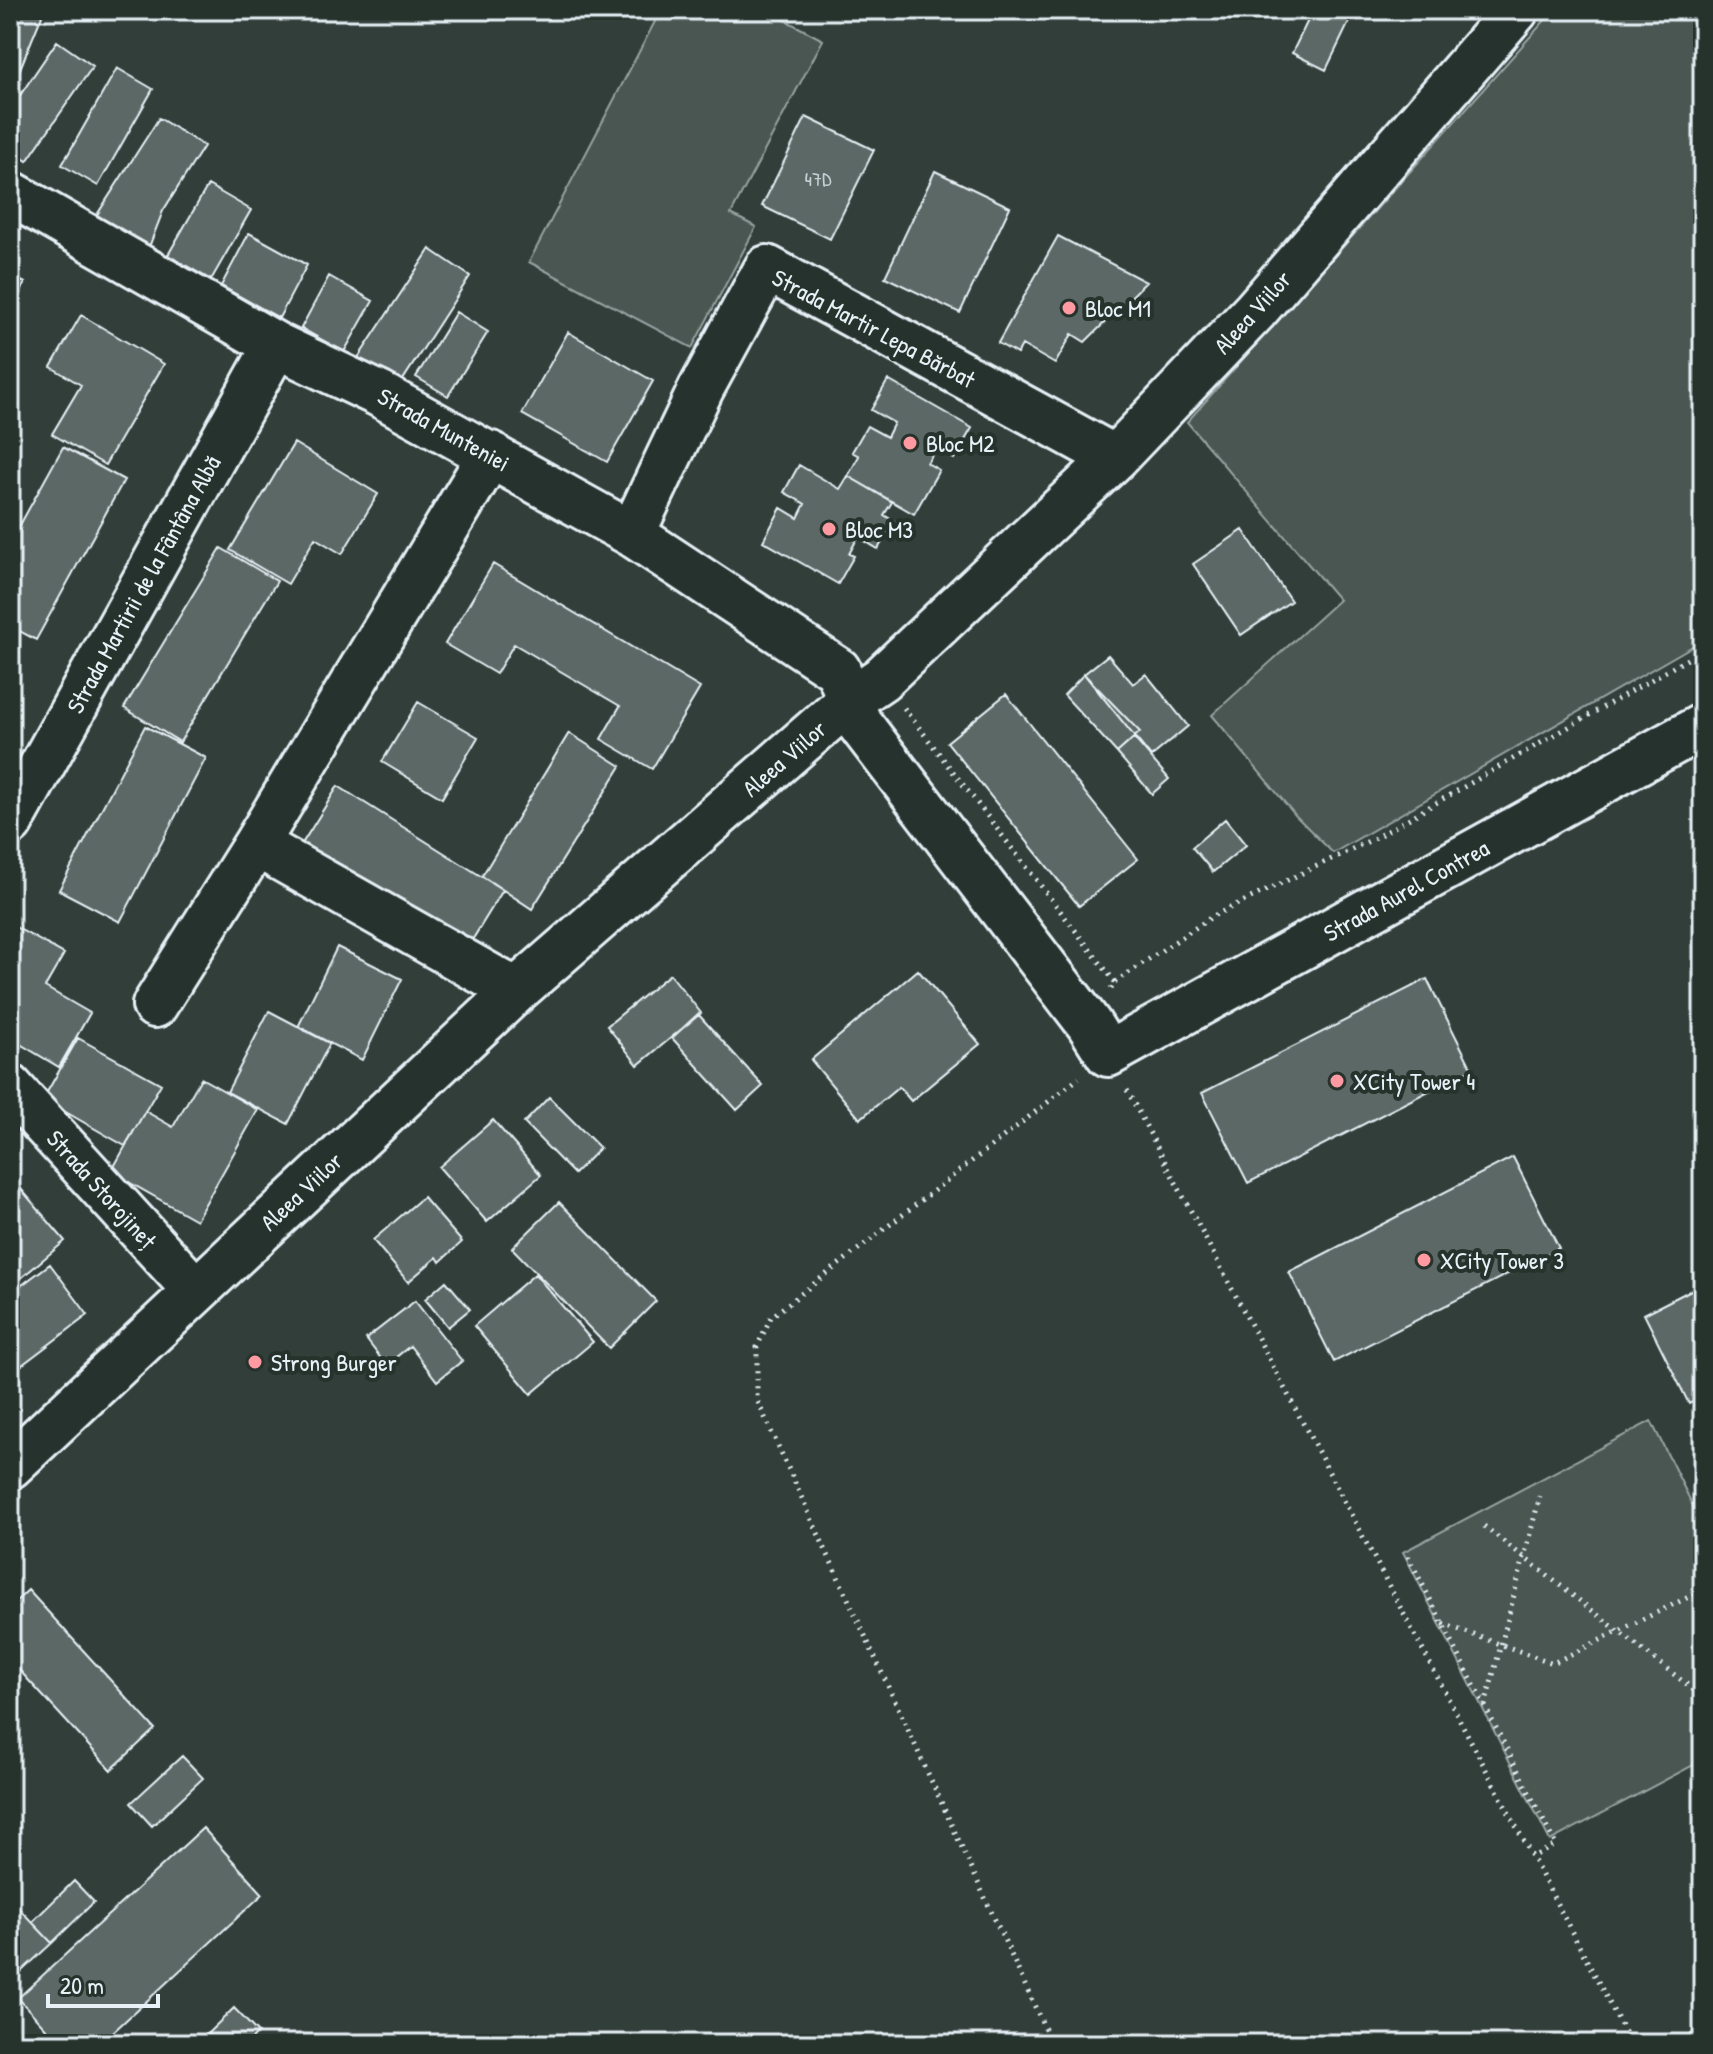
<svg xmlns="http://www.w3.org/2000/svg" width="1713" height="2054" viewBox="0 0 1713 2054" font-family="'Patrick Hand',sans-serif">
	<rect width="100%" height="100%" fill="#323e39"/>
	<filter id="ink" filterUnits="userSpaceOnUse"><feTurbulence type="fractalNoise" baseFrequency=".0125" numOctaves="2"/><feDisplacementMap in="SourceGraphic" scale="16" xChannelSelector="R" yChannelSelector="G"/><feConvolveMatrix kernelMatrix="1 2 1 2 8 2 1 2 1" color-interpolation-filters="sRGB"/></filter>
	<g filter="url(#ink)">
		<!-- green -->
		<path fill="#495651" stroke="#98a4a4" stroke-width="2" d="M661 10H766L823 40 731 214 756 227 692 348 529 262Z
			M1554 10H1703V640L1333 853 1295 815 1212 715 1339 600 1187 422Z
			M1651 1421 1703 1526V1760L1550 1841 1403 1552Z"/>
		<!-- building -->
		<path fill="#5c6865" stroke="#e8f1f8" stroke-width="2" d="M10 10H37L43 13 10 93Z
			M1313 10H1355L1326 70 1292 53Z
			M57 41 93 66 27 161 10 149V110Z
			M117 68 153 89 98 186 62 165Z
			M806 117 874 150 830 239 762 206Z
			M159 118 204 146 163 211 149 247 95 218Z
			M935 171 1010 207 960 313 885 277Z
			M208 185 251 210 211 280 168 255Z
			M249 233 307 265 279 318 221 286Z
			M1058 236 1146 282 1085 342 1072 334 1055 364 1022 345 1017 354 998 343Z
			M430 249 470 276 399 386 358 358Z
			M10 275 25 283 10 309Z
			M329 276 373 301 344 352 301 328Z
			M456 312 488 332 448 396 416 377Z
			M81 315 164 364 105 465 52 434 81 385 51 367Z
			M568 332 653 381 607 462 522 414Z
			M888 380 972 428 954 459 936 449 927 463 939 470 914 514 848 476 859 456 852 452 867 426 887 437 894 423 871 410Z
			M294 443 378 494 342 554 315 538 288 584 230 550Z
			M63 447 124 480 36 640 10 626V543Z
			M799 465 840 489 848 476 892 502 884 515 894 521 878 549 858 537 849 554 854 556 838 584 763 541 781 508 798 518 805 504 784 492Z
			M1243 530 1291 601 1241 635 1193 564Z
			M221 548 277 581 180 742 124 708Z
			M493 564 700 688 652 769 601 739 620 706 514 644 496 674 445 644Z
			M1108 655 1133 684 1146 674 1188 726 1151 757 1084 674Z
			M1084 674 1140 732 1117 753 1064 695Z
			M1006 694 1138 859 1079 906 947 742Z
			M418 702 478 737 442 798 382 762Z
			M145 726 206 758 120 922 59 890Z
			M569 733 621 766 532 909 482 876Z
			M1134 738 1169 779 1152 794 1117 753Z
			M338 786 503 890 466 950 300 847Z
			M1225 819 1246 845 1213 872 1192 847Z
			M10 924 64 954 45 987 90 1013 59 1067 10 1038Z
			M337 947 402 979 362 1060 298 1027Z
			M918 970 980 1044 911 1101 899 1087 860 1119 811 1060Z
			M670 974 701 1013 638 1065 607 1026Z
			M1427 979 1472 1069 1248 1183 1202 1093Z
			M269 1011 330 1043 288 1124 227 1092Z
			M698 1014 763 1086 737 1110 672 1038Z
			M78 1038 161 1084 125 1146 43 1099Z
			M201 1078 258 1110 196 1220 111 1172 145 1111 173 1127Z
			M549 1097 600 1148 574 1174 524 1123Z
			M493 1120 541 1175 487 1222 439 1167Z
			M1513 1157 1559 1248 1334 1362 1289 1272Z
			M10 1176 65 1241 13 1285 10 1281Z
			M423 1197 462 1242 440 1262 437 1257 408 1282 373 1240Z
			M559 1202 656 1301 609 1348 512 1248Z
			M50 1264 88 1315 10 1374V1294Z
			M535 1274 593 1342 531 1394 474 1326Z
			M446 1281 470 1309 448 1327 425 1299Z
			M1703 1284V1397L1689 1404 1644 1314Z
			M415 1301 462 1361 437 1381 410 1346 386 1365 366 1339Z
			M28 1590 155 1729 111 1770 10 1660V1607Z
			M182 1756 203 1778 152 1826 131 1803Z
			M203 1828 263 1894 100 2044H60L18 1998Z
			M74 1881 94 1902 52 1943 32 1922Z
			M10 1899 52 1943 10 1982Z
			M234 2008 258 2033 247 2044H217L207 2034Z"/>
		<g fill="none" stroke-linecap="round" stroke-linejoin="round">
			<defs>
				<path id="minor" d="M10 193 276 345 379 394 632 534 838 670 859 723 1089 1024 1108 1054 1703 726
					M632 534 701 389 767 268 1115 458
					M10 823 276 345
					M256 844 516 991
					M155 1005 256 844 491 454
					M10 1087 195 1290
					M10 1466 516 991 850 700 881 679 1115 458 1255 311 1516 10"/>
			</defs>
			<!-- minor casing -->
			<use href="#minor" stroke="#e8f1f8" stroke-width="50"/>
			<!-- path -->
			<path stroke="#e8f1f8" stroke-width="5" stroke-dasharray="2 6" stroke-linecap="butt" d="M904 708 1115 982
				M1111 989 1115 982 1213 916 1373 839 1703 650
				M1127 1090 1631 2044
				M1484 1526 1703 1697
				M1408 1556 1556 1845 1532 1857
				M1443 1624 1553 1663 1703 1590
				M1485 1706 1540 1496
				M1052 2044 757 1400V1347L771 1317 1079 1078"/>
			<!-- minor -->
			<use href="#minor" stroke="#26332d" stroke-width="44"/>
		</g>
	</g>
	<!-- markers -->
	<g fill="#ff9aa2" stroke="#26332d" stroke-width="3">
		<circle cx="1069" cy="308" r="8"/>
		<circle cx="910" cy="443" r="8"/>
		<circle cx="829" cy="529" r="8"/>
		<circle cx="1337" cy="1081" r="8"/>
		<circle cx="1424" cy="1260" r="8"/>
		<circle cx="255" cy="1362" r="8"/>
	</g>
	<g text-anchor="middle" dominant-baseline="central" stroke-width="8" stroke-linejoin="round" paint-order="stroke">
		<!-- number labels -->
		<g font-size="20" fill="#c5cfd3">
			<text x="818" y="178">47D</text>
		</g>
		<!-- poi labels -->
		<g font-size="24" fill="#e8f1f8" stroke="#26332d" text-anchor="start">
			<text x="1085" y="308">Bloc M1</text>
			<text x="926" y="443">Bloc M2</text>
			<text x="845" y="529">Bloc M3</text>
			<text x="1353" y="1081">XCity Tower 4</text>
			<text x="1440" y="1260">XCity Tower 3</text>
			<text x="271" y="1362">Strong Burger</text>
		</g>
		<!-- street labels -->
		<g font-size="24" fill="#e8f1f8" stroke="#26332d">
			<text transform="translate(1252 312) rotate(-48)">Aleea Viilor</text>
			<text transform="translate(874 328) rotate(28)">Strada Martir Lepa Bărbat</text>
			<text transform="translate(444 429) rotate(29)">Strada Munteniei</text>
			<text transform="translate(143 584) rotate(-61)">Strada Martirii de la Fântâna Albă</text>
			<text transform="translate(784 758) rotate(-41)">Aleea Viilor</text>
			<text transform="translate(1406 890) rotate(-29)">Strada Aurel Contrea</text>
			<text transform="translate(102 1189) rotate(48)">Strada Storojineț</text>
			<text transform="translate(301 1191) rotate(-43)">Aleea Viilor</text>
		</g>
	</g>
	<!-- margin -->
	<rect width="1713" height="2054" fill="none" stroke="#26332d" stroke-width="40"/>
	<rect x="20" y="20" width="1673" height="2014" fill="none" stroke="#e8f1f8" stroke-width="3" filter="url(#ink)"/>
	<!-- scale -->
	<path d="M48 1994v12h110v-12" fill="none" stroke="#e8f1f8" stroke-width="4"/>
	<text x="60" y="1994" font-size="24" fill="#e8f1f8" stroke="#26332d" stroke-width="6" paint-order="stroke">20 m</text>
</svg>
